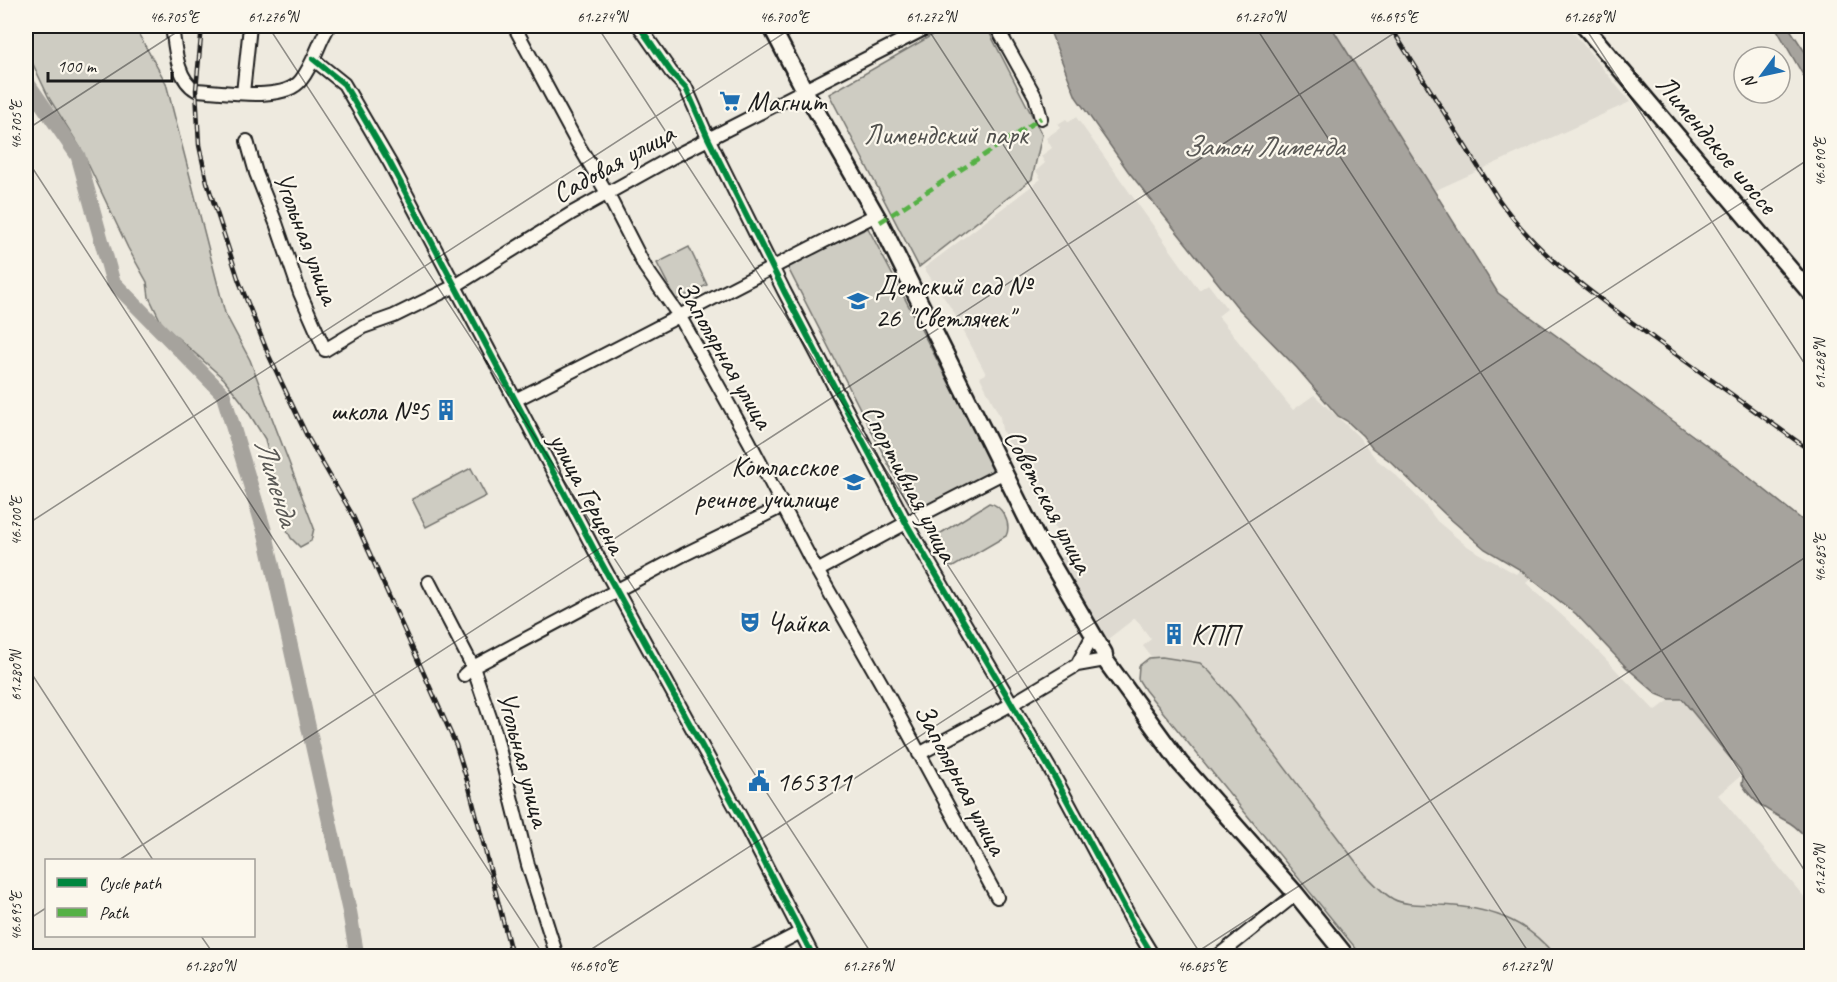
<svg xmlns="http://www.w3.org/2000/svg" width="1837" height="982" viewBox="0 0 1837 982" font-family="Caveat,sans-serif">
	<rect width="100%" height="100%" fill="#eeeadf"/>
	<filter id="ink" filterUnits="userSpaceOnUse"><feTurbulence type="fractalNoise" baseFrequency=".0167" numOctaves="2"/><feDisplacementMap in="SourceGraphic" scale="12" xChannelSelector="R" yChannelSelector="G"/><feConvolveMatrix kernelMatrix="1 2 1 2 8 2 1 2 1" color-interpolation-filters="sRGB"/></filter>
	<g filter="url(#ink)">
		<!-- built -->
		<path fill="#dedad1" d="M1317 26H1568L1630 102 1434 191Z
			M1076 117 1199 290 1208 284 1227 309 1218 316 1293 410 1314 395 1357 435 1376 459 1397 476 1425 505 1437 521 1463 543 1478 553 1516 574 1537 554 1547 564 1526 583 1577 629 1655 711 1684 689 1749 769 1718 795 1811 905V956H1381L1143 646 1151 639 1135 618 1108 639 1058 560 1075 546 1064 528 1057 532 1002 430 1000 417 980 377 986 374 953 311 924 268 1041 179 1036 171 1045 163 1041 156 1052 148 1046 138 1060 128 1058 124 1066 119 1069 122Z"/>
		<!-- green -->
		<path fill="#ceccc2" stroke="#75746f" stroke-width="1.5" d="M26 26H134L166 83 225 313 250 360 314 528 311 541 300 547 291 538 285 526 265 439 242 402 224 379 162 324 149 297 147 282 128 248 80 147 49 98 31 60 26 35Z
			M948 26H986L1042 135 1032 179 919 267 829 94Z
			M868 228 995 471 915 516 787 266Z
			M689 247 707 285 676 300 657 263Z
			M471 468 486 496 426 527 412 499Z
			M989 503C1002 505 1012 524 1006 536L953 567 948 566 934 546 933 538Z
			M1162 657 1200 663 1210 672 1237 704 1365 874C1374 883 1382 893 1393 899 1406 906 1425 904 1439 905 1486 907 1525 918 1555 956H1362L1145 690 1138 679 1139 666 1149 658Z"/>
		<!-- water -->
		<path fill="#a6a39d" stroke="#6f6d69" stroke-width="1.5" d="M1048 26H1331L1498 293 1736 467 1811 527V843C1805 836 1798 828 1790 823 1769 811 1756 806 1742 784L1743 778 1740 770 1682 699H1669L1657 694 1626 667 1576 614 1519 569 1485 549 1447 516 1390 461 1372 448 1363 436 1347 421 1338 416 1297 368 1238 308 1128 171 1076 97Z
			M1775 26H1788L1811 61V89Z"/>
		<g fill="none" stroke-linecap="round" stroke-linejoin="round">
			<!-- river -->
			<path stroke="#a6a39d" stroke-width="15" d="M26 81 78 156 113 282 223 394 266 536 350 914 357 956"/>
			<defs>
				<path id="minor" d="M172 26C175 46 176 79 196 90 222 91 284 103 301 80 314 64 318 43 329 26
					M514 26 576 141 607 193 645 267 680 317 749 441 810 558 884 688 997 897
					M639 26 671 72 686 88 708 138 784 291 906 523 1054 776 1133 923 1153 956
					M996 26 1035 96 1041 118
					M313 59 344 84 390 163 597 555 743 821 813 956
					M243 93 250 26
					M247 141 256 173 276 223 300 293 325 350 363 327 394 316 455 286 572 213 671 158 930 26
					M515 400C636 340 755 275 876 215
					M817 571 906 523 1003 473
					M429 582 473 667 495 732 528 865 557 956
					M1077 665 1093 635
					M464 675 473 667 683 555 783 506
					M919 754 1012 704 1077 665 1105 660
					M755 956 801 932
					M1218 956 1296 894"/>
				<path id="major" d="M771 26 805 91 880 222 1037 539 1104 653 1105 660 1180 763 1296 894 1346 956
					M1584 26 1812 295"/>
			</defs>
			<!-- minor casing -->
			<use href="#minor" stroke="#1c1c1c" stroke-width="16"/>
			<!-- major casing -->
			<use href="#major" stroke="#1c1c1c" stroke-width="20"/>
			<!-- minor -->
			<use href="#minor" stroke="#fbf7ec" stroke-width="12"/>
			<!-- major -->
			<use href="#major" stroke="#fbf7ec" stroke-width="15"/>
			<defs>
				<path id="rail" d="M202 26 196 90 199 145 207 182 239 281 269 356 307 436 352 514 456 745 469 787 512 956
					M1390 26 1497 197C1540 259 1596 296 1656 340 1708 377 1760 415 1812 452"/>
			</defs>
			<!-- rail casing -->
			<use href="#rail" stroke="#1c1c1c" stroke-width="4.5"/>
			<!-- rail -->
			<use href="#rail" stroke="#fbf7ec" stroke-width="2" stroke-dasharray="7" stroke-linecap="butt"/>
			<!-- quiet -->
			<path stroke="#55b145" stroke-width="4.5" stroke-dasharray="9 4.5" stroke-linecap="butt" d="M880 222 1041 118"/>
			<defs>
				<path id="cycleway" d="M639 26 671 72 686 88 708 138 784 291 906 523 1054 776 1133 923 1153 956
					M313 59 344 84 390 163 597 555 743 821 813 956"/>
			</defs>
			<!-- cycleway casing -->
			<use href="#cycleway" stroke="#fbf7ec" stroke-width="10"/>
			<!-- cycleway -->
			<use href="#cycleway" stroke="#00873e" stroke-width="6"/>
		</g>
	</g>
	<!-- ticks -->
	<path fill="none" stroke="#1c1c1c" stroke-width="1.5" stroke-opacity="0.45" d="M268 26 873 956M597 26 1202 956M926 26 1531 956M1255 26 1812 882M1584 26 1812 375M26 130 186 26M26 158 544 956M26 525 795 26M26 665 153 860M119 860 1405 26M26 921 46 908M201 936 215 956M581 956 1812 157M1191 956 1812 553M1800 956 1812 949"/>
	<!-- icons -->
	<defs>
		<symbol id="supermarket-bare" viewBox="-9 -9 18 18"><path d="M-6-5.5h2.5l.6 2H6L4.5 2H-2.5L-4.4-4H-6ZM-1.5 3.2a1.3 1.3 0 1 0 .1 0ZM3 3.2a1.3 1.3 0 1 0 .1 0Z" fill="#1f6fb2" stroke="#fbf7ec" stroke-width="2.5" paint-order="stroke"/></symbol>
		<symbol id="school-bare" viewBox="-9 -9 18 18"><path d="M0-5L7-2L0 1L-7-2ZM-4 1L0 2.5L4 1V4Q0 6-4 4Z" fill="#1f6fb2" stroke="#fbf7ec" stroke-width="2.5" paint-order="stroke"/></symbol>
		<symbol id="building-bare" viewBox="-9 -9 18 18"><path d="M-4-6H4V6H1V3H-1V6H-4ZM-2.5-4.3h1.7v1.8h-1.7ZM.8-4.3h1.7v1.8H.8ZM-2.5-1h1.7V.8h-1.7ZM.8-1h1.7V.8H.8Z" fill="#1f6fb2" stroke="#fbf7ec" stroke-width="2.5" paint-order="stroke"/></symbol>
		<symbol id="university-bare" viewBox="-9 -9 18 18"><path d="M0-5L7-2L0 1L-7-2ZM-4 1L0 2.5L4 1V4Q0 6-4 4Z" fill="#1f6fb2" stroke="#fbf7ec" stroke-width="2.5" paint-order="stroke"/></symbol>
		<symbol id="theatre-bare" viewBox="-9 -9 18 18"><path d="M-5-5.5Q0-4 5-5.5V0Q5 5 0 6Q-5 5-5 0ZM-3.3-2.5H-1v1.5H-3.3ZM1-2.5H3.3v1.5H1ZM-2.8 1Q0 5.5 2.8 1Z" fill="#1f6fb2" stroke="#fbf7ec" stroke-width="2.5" paint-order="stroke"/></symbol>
		<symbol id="civic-bare" viewBox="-9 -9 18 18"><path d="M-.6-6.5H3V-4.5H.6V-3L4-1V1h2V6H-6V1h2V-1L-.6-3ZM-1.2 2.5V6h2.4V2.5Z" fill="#1f6fb2" stroke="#fbf7ec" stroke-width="2.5" paint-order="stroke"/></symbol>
	</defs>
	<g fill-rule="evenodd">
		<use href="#supermarket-bare" x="715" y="86" width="30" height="30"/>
		<use href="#school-bare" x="843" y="286" width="30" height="30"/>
		<use href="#building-bare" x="431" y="395" width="30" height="30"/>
		<use href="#university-bare" x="839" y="467" width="30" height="30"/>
		<use href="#theatre-bare" x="735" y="607" width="30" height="30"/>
		<use href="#building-bare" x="1159" y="619" width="30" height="30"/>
		<use href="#civic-bare" x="744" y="766" width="30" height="30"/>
	</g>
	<g text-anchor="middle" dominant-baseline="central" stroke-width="4.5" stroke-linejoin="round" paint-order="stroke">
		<!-- poi labels -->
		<g font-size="28" fill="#1c1c1c" stroke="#fbf7ec" text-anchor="start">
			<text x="747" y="101">Магнит</text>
			<text x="875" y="285">Детский сад №<tspan x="875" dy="32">26 "Светлячек"</tspan></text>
			<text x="429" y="410" text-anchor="end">школа №5</text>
			<text x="837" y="466" text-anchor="end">Котласское<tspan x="837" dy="32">речное училище</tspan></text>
			<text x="767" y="622">Чайка</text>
			<text x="1191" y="634">КПП</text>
			<text x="776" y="781">165311</text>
		</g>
		<!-- park labels -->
		<g font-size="28" fill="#51514e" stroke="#fbf7ec">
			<text x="946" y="134">Лимендский парк</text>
		</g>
		<!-- street labels -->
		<g font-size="28" fill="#1c1c1c" stroke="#fbf7ec">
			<text transform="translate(1717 144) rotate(50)">Лимендское шоссе</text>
			<text transform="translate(613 163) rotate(-29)">Садовая улица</text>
			<text transform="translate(307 238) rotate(69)">Угольная улица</text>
			<text transform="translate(725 354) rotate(60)">Заполярная улица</text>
			<text transform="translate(910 483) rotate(62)">Спортивная улица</text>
			<text transform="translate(588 493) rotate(62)">улица Герцена</text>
			<text transform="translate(1049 501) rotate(62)">Советская улица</text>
			<text transform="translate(524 759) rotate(75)">Угольная улица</text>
			<text transform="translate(961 779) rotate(62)">Заполярная улица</text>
		</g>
		<!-- water labels -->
		<g font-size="30" font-style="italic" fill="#5a5956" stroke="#fbf7ec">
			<text x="1263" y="146">Затон Лименда</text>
			<text transform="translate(277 482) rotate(73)">Лименда</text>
		</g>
	</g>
	<!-- margin -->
	<rect width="1837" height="982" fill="none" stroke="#fbf7ec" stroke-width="66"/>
	<!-- legend -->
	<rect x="45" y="859" width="210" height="78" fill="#fbf7ec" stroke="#a29f99" stroke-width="1.5"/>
	<rect x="57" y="878" width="30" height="9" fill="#00873e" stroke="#a29f99" stroke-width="1.5"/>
	<text x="99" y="889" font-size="18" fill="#1c1c1c">Cycle path</text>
	<rect x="57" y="908" width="30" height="9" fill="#55b145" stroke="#a29f99" stroke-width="1.5"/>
	<text x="99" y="919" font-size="18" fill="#1c1c1c">Path</text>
	<!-- north arrow -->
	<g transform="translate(1762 75) rotate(237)"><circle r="28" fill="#fbf7ec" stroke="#a29f99" stroke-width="1.5"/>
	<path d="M0-4.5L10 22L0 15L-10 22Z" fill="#1f6fb2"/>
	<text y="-9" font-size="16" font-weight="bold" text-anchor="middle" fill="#1c1c1c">N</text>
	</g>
	<!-- scale -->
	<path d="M48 72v9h124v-9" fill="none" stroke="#1c1c1c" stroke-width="3"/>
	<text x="57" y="72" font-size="18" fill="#1c1c1c" stroke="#fbf7ec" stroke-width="4.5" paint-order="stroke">100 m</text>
	<rect x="33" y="33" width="1771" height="916" fill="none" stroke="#1c1c1c" stroke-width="2"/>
	<g font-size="15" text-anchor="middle" fill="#1c1c1c">
		<text x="174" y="22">46.705°E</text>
		<text x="273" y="22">61.276°N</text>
		<text x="602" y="22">61.274°N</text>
		<text x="784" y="22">46.700°E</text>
		<text x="931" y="22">61.272°N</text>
		<text x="1260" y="22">61.270°N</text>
		<text x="1393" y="22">46.695°E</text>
		<text x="1589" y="22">61.268°N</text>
		<text transform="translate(16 125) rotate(-90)" y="5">46.705°E</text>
		<text transform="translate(1820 162) rotate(-90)" y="5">46.690°E</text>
		<text transform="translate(1820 364) rotate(-90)" y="5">61.268°N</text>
		<text transform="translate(16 521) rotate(-90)" y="5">46.700°E</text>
		<text transform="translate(1820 558) rotate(-90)" y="5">46.685°E</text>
		<text transform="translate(16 676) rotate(-90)" y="5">61.280°N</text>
		<text transform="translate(1820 870) rotate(-90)" y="5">61.270°N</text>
		<text transform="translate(16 916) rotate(-90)" y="5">46.695°E</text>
		<text x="210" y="971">61.280°N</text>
		<text x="593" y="971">46.690°E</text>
		<text x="868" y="971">61.276°N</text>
		<text x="1202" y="971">46.685°E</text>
		<text x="1526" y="971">61.272°N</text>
	</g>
</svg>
